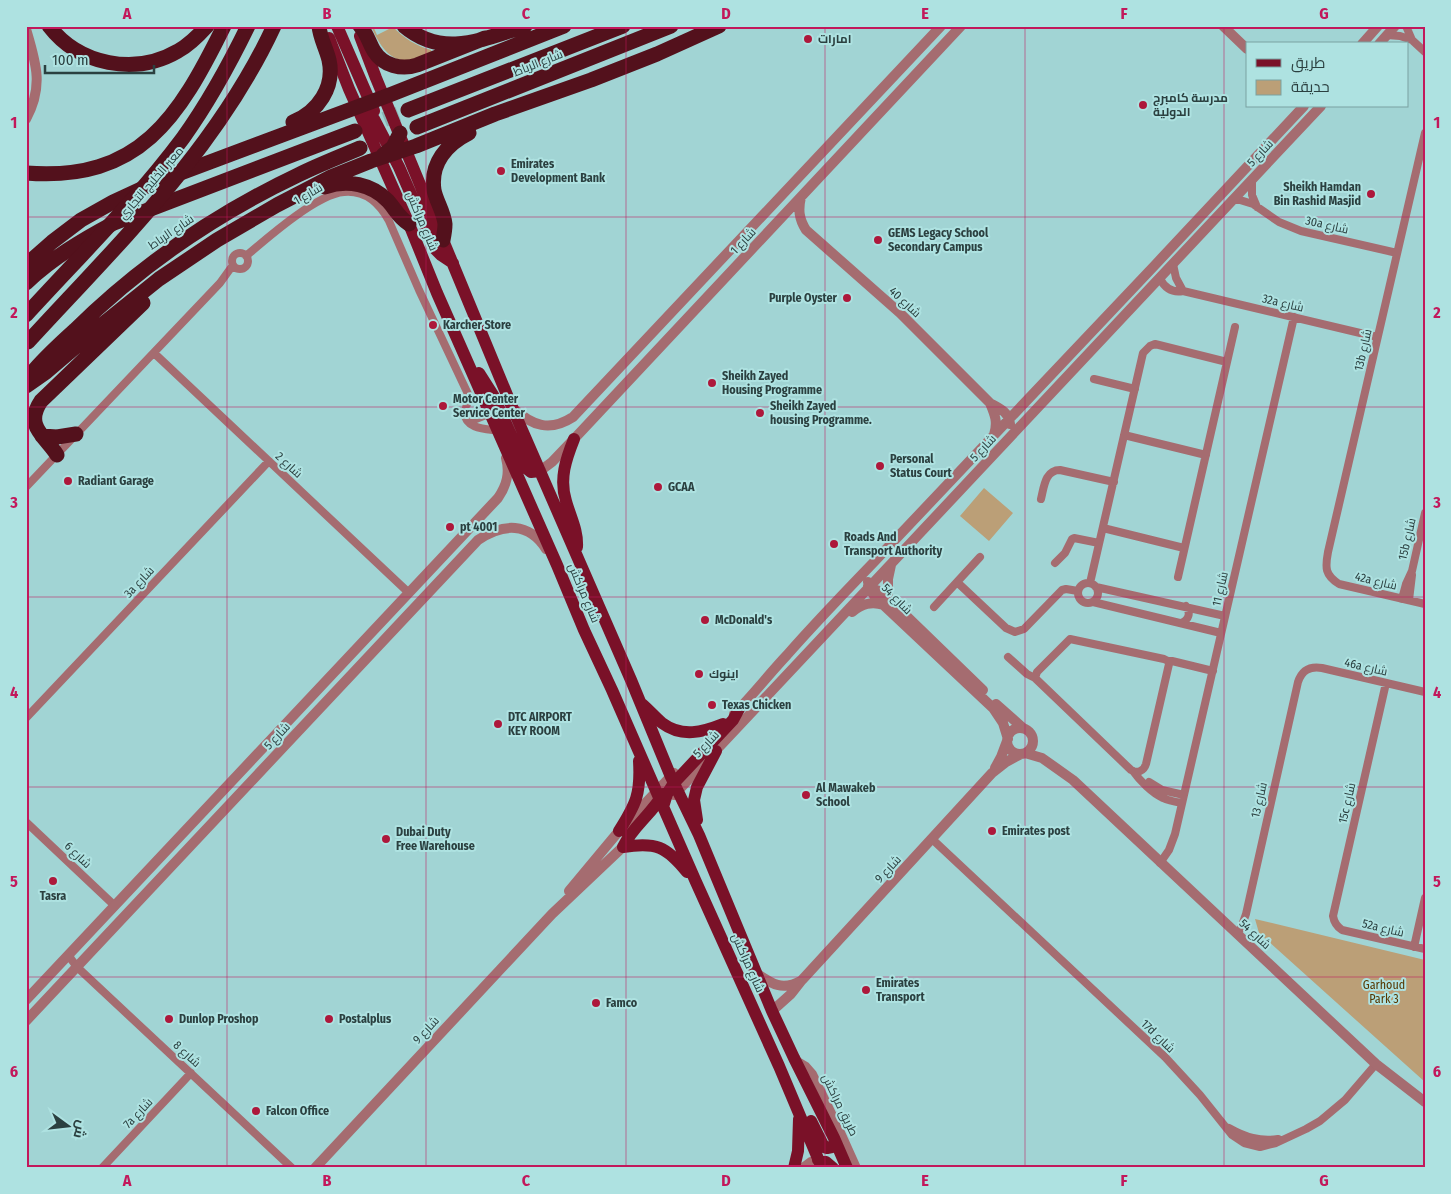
<svg xmlns="http://www.w3.org/2000/svg" width="1451" height="1194" viewBox="0 0 1451 1194" font-family="'Fira Sans Condensed',Cairo,sans-serif">
	<rect width="100%" height="100%" fill="#a1d4d4"/>
	<!-- green -->
	<path fill="#bb9f77" d="M371 26H373L377 35 393 27C404 38 416 46 431 50L432 53C425 55 417 59 409 60 389 63 378 42 371 26Z
		M984 488 1013 513 989 541 960 516Z
		M1255 919 1425 960V1082L1259 933Z"/>
	<g fill="none" stroke-linecap="round" stroke-linejoin="round">
		<!-- motorway-tunnel -->
		<path stroke="#89b6b6" stroke-width="15" stroke-dasharray="15 8" stroke-linecap="butt" d="M363 128 408 110"/>
		<!-- minor -->
		<path stroke="#a56c70" stroke-width="8" d="M1406 26 1412 40 1425 52
			M1387 35 1400 36 1412 40
			M1425 133 1328 552C1325 568 1325 575 1339 584L1425 604
			M1252 180V195L1257 207
			M1232 200H1240L1253 204 1279 222 1301 231 1397 253
			M232 261a8 8 0 1 1 16 0a8 8 0 1 1-16 0Z
			M246 256C267 238 317 194 344 192 366 190 380 204 389 221L419 290 468 394C469 402 465 407 465 414 465 429 488 429 499 431
			M1173 264 1176 278 1183 291
			M1160 279C1165 288 1172 293 1183 291L1377 337
			M154 353 409 593
			M1094 379 1135 389
			M467 411 470 417 476 419 491 413
			M1124 435 1206 455
			M26 487 220 283 233 265
			M1041 499C1044 487 1045 470 1060 470L1114 482
			M1103 528 1184 548
			M1055 563 1065 553 1072 539 1074 538 1099 543
			M1178 577 1235 327
			M957 582 1006 628 1015 632 1024 629 1062 590 1066 589 1078 591
			M1090 583 1143 353 1150 346 1155 344 1227 362
			M1078 593a10 10 0 1 1 20 0a10 10 0 1 1-20 0Z
			M1096 587 1225 616
			M1402 599 1406 584 1412 571 1425 513
			M1409 600 1412 575
			M1093 602 1221 633
			M934 607 980 557
			M1181 623C1189 620 1191 613 1186 606
			M1070 639 1164 659 1168 661 1169 664 1146 764C1144 771 1137 774 1131 770L1035 678 1037 672Z
			M1008 657 1027 674 1035 678
			M1168 661H1172L1213 671
			M1386 683 1333 916C1334 922 1336 926 1342 930L1425 949
			M26 718 269 461
			M1133 771C1140 781 1152 793 1163 798 1169 801 1176 802 1182 803
			M1149 782 1162 790 1184 795
			M26 822 115 906
			M932 839 1165 1057 1200 1095 1232 1135 1244 1143 1260 1147 1276 1143 1306 1129 1320 1121 1345 1100 1376 1064
			M1160 863 1169 850 1175 834 1294 317
			M1237 934 1241 928 1246 914 1298 682C1302 670 1310 666 1322 668L1425 692
			M1414 947 1425 898
			M69 954 71 959 77 967 292 1168
			M796 1060 806 1066 813 1074 839 1128 857 1168
			M1229 1128C1245 1137 1260 1142 1278 1139
			M102 1168 191 1073"/>
		<!-- tertiary -->
		<path stroke="#a56c70" stroke-width="10" d="M1223 26 1247 49
			M26 29C36 63 44 86 26 119
			M1362 44 1378 26
			M1379 44 1395 26
			M801 197C798 210 799 219 806 230L900 313 990 403C999 408 1009 412 1010 424
			M990 403C995 415 998 422 994 435
			M513 408C532 426 550 432 573 417L941 26
			M540 471 552 462 574 439 961 26
			M868 582 871 591 875 597 993 708 1003 723 1008 739
			M868 586 877 590 888 598 983 690
			M888 598V579L891 565
			M852 612C862 604 871 601 884 605
			M996 704 1023 728
			M734 714C753 695 769 674 787 655 815 623 844 593 873 563 1018 411 1161 259 1304 106
			M1007 741a13 13 0 1 1 26 0a13 13 0 1 1-26 0Z
			M1025 753 1042 758 1073 780 1376 1064 1425 1102
			M995 768 1001 757 1007 741
			M674 795 1321 106
			M569 891 619 831 674 773
			M756 973C772 984 782 991 801 981
			M26 1000 498 498C507 485 510 473 506 458
			M772 1011 791 994 802 980 992 773 1006 762 1021 754
			M26 1021 478 540C503 523 529 522 546 549
			M315 1168 552 914 627 843
			M803 1168 811 1162 818 1160"/>
		<!-- primary -->
		<path stroke="#7a1128" stroke-width="12" d="M337 26 374 111
			M360 36 376 78 512 407 631 680 671 777 699 835 772 1011 794 1058 834 1138 847 1168
			M329 38 349 89 409 224 437 293 557 565 584 630 612 690 696 882 779 1066 822 1168
			M358 107 369 114 374 119 399 167 435 249 441 255 453 263
			M479 373 493 395 526 468 531 472 540 471
			M574 439C566 459 559 479 566 501 570 516 578 530 577 547
			M642 704C649 710 655 717 662 723 682 738 703 732 723 724
			M663 807 667 794 674 783 733 720 739 709
			M697 820 694 800 697 787 716 751
			M619 831C636 804 641 794 639 761
			M623 847C656 842 666 846 687 872
			M623 847C632 827 652 814 663 794
			M811 1121 824 1147 827 1148 832 1147 835 1142 834 1138
			M818 1160 826 1162 833 1168
			M794 1168 798 1151 799 1119"/>
		<!-- motorway -->
		<path stroke="#53111c" stroke-width="15" d="M49 26C79 65 135 76 178 51 189 45 198 36 207 26
			M360 26C367 33 369 43 374 51 383 66 402 70 417 65L485 38
			M404 26C443 59 483 39 525 26
			M408 110 623 26
			M293 122C318 112 335 87 329 60 326 48 320 38 319 26
			M417 127 671 26
			M383 155 393 147 400 133
			M26 173C140 182 179 117 224 26
			M325 187C347 179 372 184 388 201 397 211 397 216 409 224
			M443 240C444 235 445 229 445 224 444 212 436 201 434 190 430 163 447 144 469 133
			M26 265 52 242 81 220 113 202 154 183 392 94 564 26
			M26 283C52 258 82 240 114 223L355 131
			M32 373C45 357 60 344 75 330 139 267 216 214 298 175 318 165 339 157 360 148
			M26 386 46 372 93 332 159 279 217 240 277 205 331 177 371 161 416 146 495 114 591 80 657 54 719 26
			M42 436 57 437 76 434
			M57 455C45 436 24 426 41 401L143 303"/>
		<!-- motorway-bridge -->
		<path stroke="#53111c" stroke-width="15" d="M26 315C79 257 136 201 183 138 208 103 229 65 248 26
			M28 342C118 244 217 149 274 26"/>
	</g>
	<!-- grid -->
	<path fill="none" stroke="#c2185b" stroke-width="1" stroke-opacity="0.55" d="M227 26V1168M426 26V1168M626 26V1168M825 26V1168M1025 26V1168M1224 26V1168M26 217H1425M26 407H1425M26 597H1425M26 787H1425M26 977H1425"/>
	<!-- markers -->
	<g fill="#ad183b" stroke="#aee2e1" stroke-width="2">
		<circle cx="808" cy="39" r="5"/>
		<circle cx="1143" cy="105" r="5"/>
		<circle cx="501" cy="171" r="5"/>
		<circle cx="1371" cy="194" r="5"/>
		<circle cx="878" cy="240" r="5"/>
		<circle cx="847" cy="298" r="5"/>
		<circle cx="433" cy="325" r="5"/>
		<circle cx="712" cy="383" r="5"/>
		<circle cx="443" cy="406" r="5"/>
		<circle cx="760" cy="413" r="5"/>
		<circle cx="880" cy="466" r="5"/>
		<circle cx="68" cy="481" r="5"/>
		<circle cx="658" cy="487" r="5"/>
		<circle cx="450" cy="527" r="5"/>
		<circle cx="834" cy="544" r="5"/>
		<circle cx="705" cy="620" r="5"/>
		<circle cx="699" cy="674" r="5"/>
		<circle cx="712" cy="705" r="5"/>
		<circle cx="498" cy="724" r="5"/>
		<circle cx="806" cy="795" r="5"/>
		<circle cx="992" cy="831" r="5"/>
		<circle cx="386" cy="839" r="5"/>
		<circle cx="53" cy="881" r="5"/>
		<circle cx="866" cy="990" r="5"/>
		<circle cx="596" cy="1003" r="5"/>
		<circle cx="169" cy="1019" r="5"/>
		<circle cx="329" cy="1019" r="5"/>
		<circle cx="256" cy="1111" r="5"/>
	</g>
	<g text-anchor="middle" dominant-baseline="central" stroke-width="4" stroke-linejoin="round" paint-order="stroke">
		<!-- poi labels -->
		<g font-size="12" font-weight="bold" fill="#2b4040" stroke="#aee2e1" text-anchor="start">
			<text x="818" y="39">امارات</text>
			<text x="1153" y="98">مدرسة كامبرج<tspan x="1153" dy="14">الدولية</tspan></text>
			<text x="511" y="164">Emirates<tspan x="511" dy="14">Development Bank</tspan></text>
			<text x="1361" y="187" text-anchor="end">Sheikh Hamdan<tspan x="1361" dy="14">Bin Rashid Masjid</tspan></text>
			<text x="888" y="233">GEMS Legacy School<tspan x="888" dy="14">Secondary Campus</tspan></text>
			<text x="837" y="298" text-anchor="end">Purple Oyster</text>
			<text x="443" y="325">Karcher Store</text>
			<text x="722" y="376">Sheikh Zayed<tspan x="722" dy="14">Housing Programme</tspan></text>
			<text x="453" y="399">Motor Center<tspan x="453" dy="14">Service Center</tspan></text>
			<text x="770" y="406">Sheikh Zayed<tspan x="770" dy="14">housing Programme.</tspan></text>
			<text x="890" y="459">Personal<tspan x="890" dy="14">Status Court</tspan></text>
			<text x="78" y="481">Radiant Garage</text>
			<text x="668" y="487">GCAA</text>
			<text x="460" y="527">pt 4001</text>
			<text x="844" y="537">Roads And<tspan x="844" dy="14">Transport Authority</tspan></text>
			<text x="715" y="620">McDonald's</text>
			<text x="709" y="674">اينوك</text>
			<text x="722" y="705">Texas Chicken</text>
			<text x="508" y="717">DTC AIRPORT<tspan x="508" dy="14">KEY ROOM</tspan></text>
			<text x="816" y="788">Al Mawakeb<tspan x="816" dy="14">School</tspan></text>
			<text x="1002" y="831">Emirates post</text>
			<text x="396" y="832">Dubai Duty<tspan x="396" dy="14">Free Warehouse</tspan></text>
			<text x="53" y="896" text-anchor="middle">Tasra</text>
			<text x="876" y="983">Emirates<tspan x="876" dy="14">Transport</tspan></text>
			<text x="606" y="1003">Famco</text>
			<text x="179" y="1019">Dunlop Proshop</text>
			<text x="339" y="1019">Postalplus</text>
			<text x="266" y="1111">Falcon Office</text>
		</g>
		<!-- street labels -->
		<g font-size="12" fill="#2b4040" stroke="#aee2e1">
			<text transform="translate(538 63) rotate(-22)">شارع الرباط</text>
			<text transform="translate(1260 153) rotate(-47)">شارع 5</text>
			<text transform="translate(151 183) rotate(-49)">معبر الخليج التجاري</text>
			<text transform="translate(308 194) rotate(-30)">شارع 1</text>
			<text transform="translate(422 221) rotate(67)">شارع مراكش</text>
			<text transform="translate(1327 225) rotate(13)">30a شارع</text>
			<text transform="translate(171 232) rotate(-34)">شارع الرباط</text>
			<text transform="translate(743 241) rotate(-47)">شارع 1</text>
			<text transform="translate(905 302) rotate(43)">شارع 40</text>
			<text transform="translate(1283 303) rotate(13)">32a شارع</text>
			<text transform="translate(1363 350) rotate(-77)">13b شارع</text>
			<text transform="translate(983 448) rotate(-47)">شارع 5</text>
			<text transform="translate(289 465) rotate(43)">شارع 2</text>
			<text transform="translate(1407 539) rotate(-77)">15b شارع</text>
			<text transform="translate(1376 581) rotate(13)">42a شارع</text>
			<text transform="translate(139 582) rotate(-47)">3a شارع</text>
			<text transform="translate(1220 589) rotate(-77)">شارع 11</text>
			<text transform="translate(584 593) rotate(67)">شارع مراكش</text>
			<text transform="translate(897 599) rotate(45)">شارع 54</text>
			<text transform="translate(1366 667) rotate(13)">46a شارع</text>
			<text transform="translate(277 736) rotate(-47)">شارع 5</text>
			<text transform="translate(706 744) rotate(-47)">شارع 5</text>
			<text transform="translate(1259 800) rotate(-77)">شارع 13</text>
			<text transform="translate(1347 803) rotate(-77)">15c شارع</text>
			<text transform="translate(78 855) rotate(44)">شارع 6</text>
			<text transform="translate(888 869) rotate(-47)">شارع 9</text>
			<text transform="translate(1383 928) rotate(13)">52a شارع</text>
			<text transform="translate(1255 934) rotate(43)">شارع 54</text>
			<text transform="translate(748 963) rotate(66)">شارع مراكش</text>
			<text transform="translate(426 1030) rotate(-47)">شارع 9</text>
			<text transform="translate(1158 1036) rotate(44)">17d شارع</text>
			<text transform="translate(187 1054) rotate(43)">شارع 8</text>
			<text transform="translate(840 1105) rotate(64)">طريق مراكش</text>
			<text transform="translate(138 1113) rotate(-47)">7a شارع</text>
		</g>
		<!-- park labels -->
		<g font-size="12" fill="#563700" stroke="#aee2e1">
			<text x="1384" y="985">Garhoud<tspan x="1384" dy="14">Park 3</tspan></text>
		</g>
	</g>
	<!-- border -->
	<rect width="1451" height="1194" fill="none" stroke="#aee2e1" stroke-width="55"/>
	<!-- legend -->
	<rect x="1246" y="42" width="162" height="65" fill="#aee2e1" stroke="#7aa1a1"/>
	<rect x="1256" y="59" width="25" height="8" fill="#7a1128" stroke="#7aa1a1"/>
	<text x="1291" y="68" font-size="15" fill="#2b4040">طريق</text>
	<rect x="1256" y="80" width="25" height="15" fill="#bb9f77" stroke="#7aa1a1"/>
	<text x="1291" y="92" font-size="15" fill="#2b4040">حديقة</text>
	<!-- north arrow -->
	<g transform="translate(68 1126) rotate(105)" stroke="#aee2e1" stroke-width="4" paint-order="stroke">
	<path d="M0-4L9 19L0 12L-9 19Z" fill="#2b4040"/>
	<text y="-8" font-size="14" font-weight="bold" text-anchor="middle" fill="#2b4040">ش</text>
	</g>
	<!-- scale -->
	<path d="M45 65v8h109v-8" fill="none" stroke="#2b4040" stroke-width="2.5"/>
	<text x="52" y="65" font-size="15" fill="#2b4040" stroke="#aee2e1" stroke-width="4" paint-order="stroke">100 m</text>
	<rect x="28" y="28" width="1396" height="1138" fill="none" stroke="#c2185b" stroke-width="2"/>
	<g font-size="16" text-anchor="middle" font-weight="bold" fill="#c2185b">
		<text x="127" y="19">A</text>
		<text x="327" y="19">B</text>
		<text x="526" y="19">C</text>
		<text x="726" y="19">D</text>
		<text x="925" y="19">E</text>
		<text x="1124" y="19">F</text>
		<text x="1324" y="19">G</text>
		<text x="14" y="128">1</text>
		<text x="1437" y="128">1</text>
		<text x="14" y="318">2</text>
		<text x="1437" y="318">2</text>
		<text x="14" y="508">3</text>
		<text x="1437" y="508">3</text>
		<text x="14" y="698">4</text>
		<text x="1437" y="698">4</text>
		<text x="14" y="887">5</text>
		<text x="1437" y="887">5</text>
		<text x="14" y="1077">6</text>
		<text x="1437" y="1077">6</text>
		<text x="127" y="1186">A</text>
		<text x="327" y="1186">B</text>
		<text x="526" y="1186">C</text>
		<text x="726" y="1186">D</text>
		<text x="925" y="1186">E</text>
		<text x="1124" y="1186">F</text>
		<text x="1324" y="1186">G</text>
	</g>
</svg>
